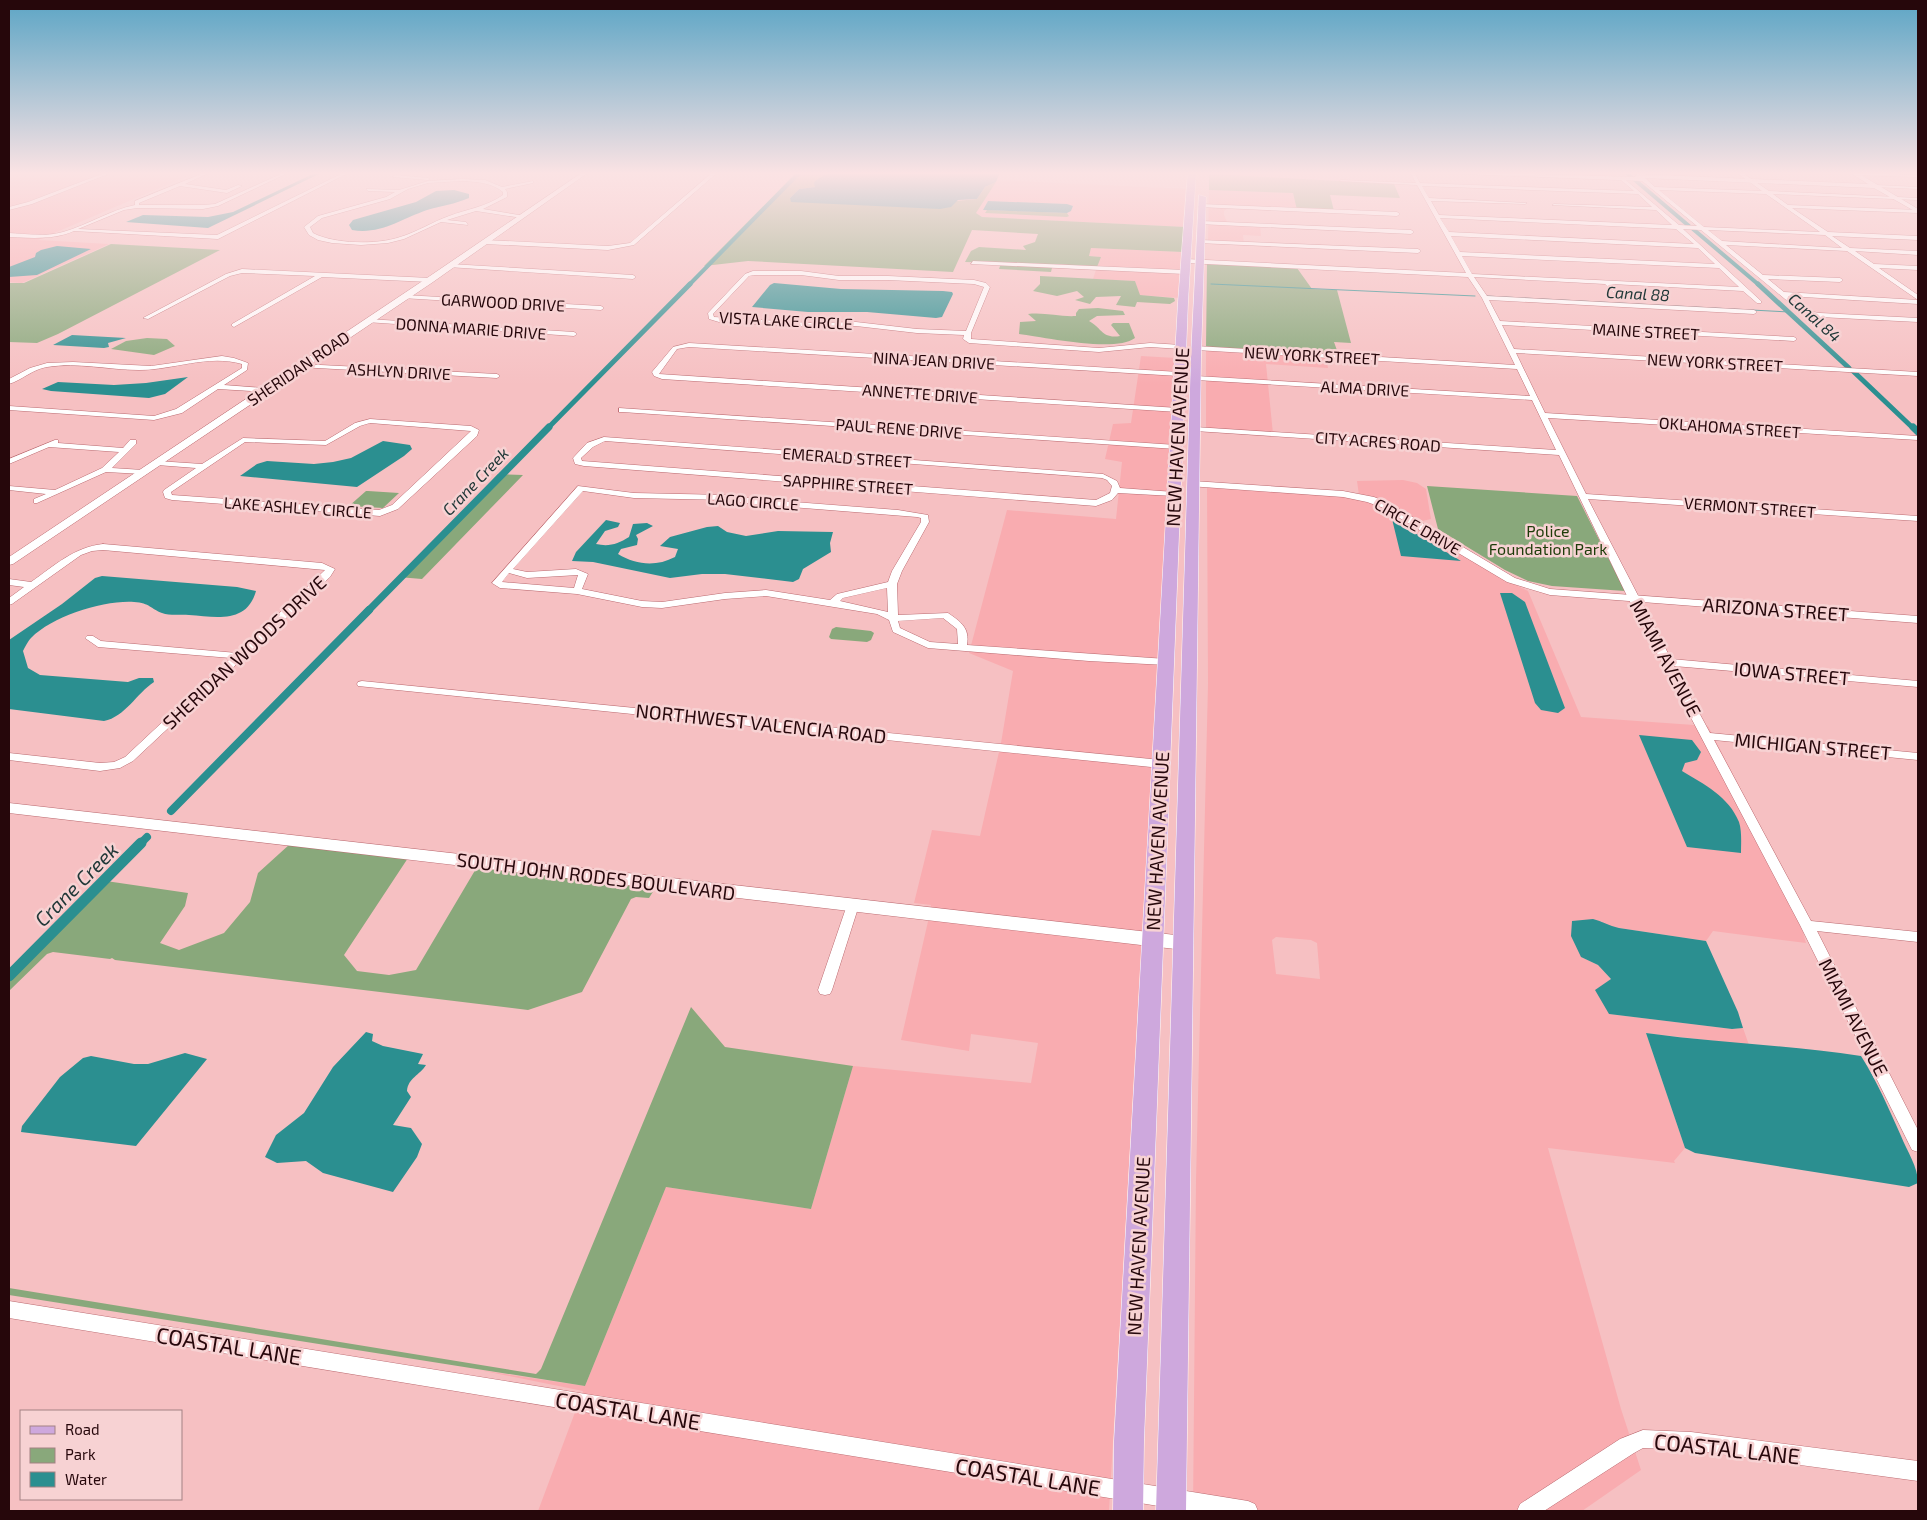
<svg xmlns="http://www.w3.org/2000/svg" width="1927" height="1520" viewBox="0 0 1927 1520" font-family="'Exo 2',sans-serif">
	<rect width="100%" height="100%" fill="#f6c0c2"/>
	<!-- built -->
	<path fill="#f9acb0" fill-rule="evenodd" d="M9 172H197L38 240 109 244 22 283 9 282Z
		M1209 172H1279L1281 179 1209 174Z
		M997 180 1189 189 1186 227 982 217 975 214ZM988 201 1067 204 1073 206 1071 211 1067 213 1069 215 985 212 987 210H983Z
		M1209 190 1293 193 1297 210 1228 208 1224 211V215L1227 222 1230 224 1260 225 1261 236 1243 235 1244 245 1208 243Z
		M1091 248 1183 252 1180 298 1139 295 1135 281 1093 279 1100 257 1089 256Z
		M1206 348 1326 355 1328 368 1266 364 1273 434 1206 430Z
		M1141 356 1176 358 1142 934 930 910 931 905 914 903 932 830 980 836 1001 743 1013 671 969 653 1007 510 1116 519 1122 462 1105 459 1113 424 1131 423Z
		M1403 480 1417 483 1426 489 1431 519 1418 522 1359 495 1357 481Z
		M1207 486 1343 496 1382 506 1508 581 1528 591 1581 717 1708 726 1789 882 1806 943 1713 931 1706 941 1619 928 1607 926 1601 921 1581 957 1598 965 1611 979 1606 984 1609 1014 1732 1029 1743 1028 1749 1045 1646 1033 1685 1148 1674 1161 1675 1163 1548 1148 1621 1409 1641 1470 1582 1511H1193L1196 1180 1208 684ZM1276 937 1311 940 1317 943 1320 979 1276 974 1272 940Z
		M929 917 1142 942 1109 1511H538L583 1391 479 1370 585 1386 666 1187 811 1209 853 1066 1031 1083 1038 1043 971 1034 969 1051 901 1040Z"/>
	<!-- green -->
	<path fill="#89a87b" d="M797 172H829L816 187 799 189 790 198 956 201 977 199 985 187 996 182 976 213 982 217 1186 227 1183 252 1091 248 1089 256 1101 257 1097 267 1053 264 1051 272 999 269 1001 263 965 262 971 251 979 247 1026 250 1023 246 1035 242 1038 234 972 230 953 272 748 261 704 266Z
		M1209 174 1394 184 1400 198 1330 195 1334 211 1297 210 1293 193 1209 190Z
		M987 210 1067 213 1069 216 1067 217 985 213Z
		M111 244 220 250 58 334 37 343 9 342V283H24Z
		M1207 263 1297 268 1312 289 1337 290 1351 343 1334 342 1339 356 1206 348Z
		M1040 276 1135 281 1140 295 1174 298 1175 301 1170 304 1137 302 1135 307 1116 305 1121 296 1096 297 1090 304 1075 300 1084 297 1077 291 1057 296 1033 291 1040 284Z
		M1098 308 1123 311 1125 315 1097 316 1089 321C1102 328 1102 339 1120 336L1111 325 1113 323H1129L1135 338C1115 353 1044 337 1019 334L1020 322 1036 321 1028 314C1044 312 1060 317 1076 316V313L1079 309Z
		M147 338 167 339 175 346 154 355 111 349 126 341Z
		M498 474 523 475 422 579 398 577 429 548Z
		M1427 486 1577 496 1625 591 1552 586 1528 581 1505 570 1438 529Z
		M366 491H368L399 493 383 508 349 506Z
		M836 627 871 631 874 633 871 640 867 642 831 639 829 637 832 629Z
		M290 844 408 858 344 955 357 971 389 975 416 970 477 867 656 887 649 898 636 897 631 899 582 992 528 1010 115 960 112 958 110 959 53 952 47 954 9 991V978L106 881 188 893 185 906 160 943 179 950 224 933 250 902 258 873Z
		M691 1007 725 1047 853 1066 811 1209 666 1187 585 1386 9 1295V1288L536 1374 541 1369Z"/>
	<!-- water -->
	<path fill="#2b8f90" d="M317 172H323L208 228 126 222 143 215 208 217 233 212Z
		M829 172 911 173 914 172H1000L996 182 985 187 977 199 958 200 951 207 940 209 791 202 790 198 799 189 815 187 814 183C818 177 824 177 829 172Z
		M454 190 469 194V198C455 204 441 206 427 210 401 219 380 235 352 230L349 225 353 220 416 202 436 191Z
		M988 201 1067 204 1073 206 1071 211 1067 213 983 210Z
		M57 246 91 249 37 275 9 277V267L35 257 36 253 41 250Z
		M774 283 841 289 943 291 952 292 953 294 942 317 936 318 867 312H808L752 307 770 285Z
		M72 335 126 338 108 343 109 347 104 348 53 345Z
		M188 377 165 394 149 398 51 391 42 389 58 382 114 385 146 383Z
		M383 441 410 445 412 449 404 456 357 487 240 476 257 464 267 461 314 464 333 462 351 458Z
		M1392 519 1461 561 1401 556Z
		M606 520 620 523 618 527 605 531 596 544C609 547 618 544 629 537L633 524 647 523 653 526 636 535 638 539 637 545 621 549 618 554C636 565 656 567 675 557L678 549 660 546 670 537 707 527 718 526 727 532 746 536 778 531 833 532 830 543 831 552 803 569 799 579 793 582 725 574H702L670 578 593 562 572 561 576 552Z
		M102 576 237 587 256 591C247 624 216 617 189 615 181 614 170 616 162 613 151 609 150 603 134 602 104 600 53 616 31 638 28 641 25 647 23 651L28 668 40 675 128 682 139 678H153L154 682C137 693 125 717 104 721L9 709V640L62 604 95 578Z
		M1500 593H1512L1525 602 1565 708 1558 713 1541 710 1535 703Z
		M1639 735 1692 740 1701 752 1697 760 1685 763 1682 771C1704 784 1729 797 1739 822 1742 831 1741 844 1741 853L1687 847Z
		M1593 919C1602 921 1609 926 1619 928L1706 941 1738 1012 1743 1028 1732 1029 1609 1014 1595 990 1611 979 1598 965 1581 957 1571 936 1572 921Z
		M366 1032 373 1034 372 1041 383 1046 423 1054 418 1064 426 1065C420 1075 408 1078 407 1091L411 1097 393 1125 411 1128 422 1144 417 1157 393 1192 323 1173 306 1161 277 1163 265 1157 276 1135 304 1113 333 1067Z
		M1646 1033C1718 1043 1790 1045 1861 1056 1877 1081 1889 1109 1901 1136 1907 1151 1918 1167 1918 1183L1909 1187 1695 1153 1685 1148Z
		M185 1053 207 1059 136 1146 21 1132 22 1126 60 1077 83 1058 91 1056 134 1064H148Z"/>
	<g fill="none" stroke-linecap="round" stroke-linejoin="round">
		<!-- stream -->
		<path stroke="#2b8f90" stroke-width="1" d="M1211 284 1475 296
			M1486 296 1789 312"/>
		<!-- canal-far4 -->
		<path stroke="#2b8f90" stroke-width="4" d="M1626 172 1631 177
			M1635 180 1689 226
			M1693 229 1759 285
			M689 285 800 172"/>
		<!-- canal-far3 -->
		<path stroke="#2b8f90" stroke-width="5" d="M1758 284 1849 368
			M1853 371 1914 429
			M547 429 690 284"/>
		<!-- canal-far2 -->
		<path stroke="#2b8f90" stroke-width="7" d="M1913 427 1918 432
			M367 612 549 427"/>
		<!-- canal-far1 -->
		<path stroke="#2b8f90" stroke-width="8" d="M171 811 369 610
			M139 845 147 837"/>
		<!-- canal -->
		<path stroke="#2b8f90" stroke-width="11" d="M9 976 141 843"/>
		<defs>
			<path id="minor" d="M107 172H113L32 204 9 210V207L28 202Z
				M206 172H211L185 184 226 190 238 185 242 186 227 193 180 186 139 203V205H203L215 204 285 172H290L218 206 203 209 137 208 124 210 78 229 217 235 345 172H350L218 239 74 231C54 240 31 238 9 237V233C26 234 46 237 63 232 88 225 110 210 135 205V201Z
				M713 172H718L634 245 608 250 485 244 482 242 485 240 608 246 630 243Z
				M1410 172H1414L1420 183 1634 191 1620 179 1622 177 1679 225 1697 226 1641 180V178H1645L1655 187 1762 191 1736 172H1741L1769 191 1918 198V200L1773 194 1788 205 1918 210V213L1792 208 1828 232 1918 236V240L1832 236 1850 248 1918 251V255L1855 251 1874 264 1918 266V270L1879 268 1918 295V300L1847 251 1726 245 1763 275 1840 278 1843 280 1840 282 1768 279 1784 292 1918 300V304L1788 296 1806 311 1820 313 1918 318V322L1820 317 1802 313 1701 230 1683 229 1761 301V303H1757L1743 291 1612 284 1622 296 1619 298 1605 284 1474 277 1487 296 1754 310 1757 312 1754 314 1489 300 1500 321 1794 337 1797 339 1794 341 1502 325 1514 349 1918 372V376L1516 353 1545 413 1918 436V440L1548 418 1586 494 1918 516V521L1588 499 1671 659 1918 681V687L1674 666 1710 733 1918 753V760L1714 740 1811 921 1918 932V942L1817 931 1918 1130V1152L1912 1150 1800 925 1628 598 1559 455 1195 431 1191 429 1195 427 1556 450 1532 400 1196 380 1193 378 1196 376 1530 396 1517 369 1196 350 1193 348 1196 346 1515 365 1482 298 1468 277 1186 263 1183 261 1186 259 1466 273 1417 185 1339 181 1341 180 1416 183ZM1422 186 1638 194 1652 207 1554 204 1552 205 1656 210 1672 225 1439 215 1431 201 1525 204 1527 203 1429 198ZM1659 190 1766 194 1820 232 1704 227ZM1440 218 1676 229 1694 244 1449 232ZM1708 230 1825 235 1842 248 1722 241ZM1451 236 1698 248 1715 264 1460 252ZM1462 256 1719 268 1739 287 1472 274Z
				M1855 173 1918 175V177L1853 175Z
				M395 175 428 178 430 179 428 180 393 177Z
				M462 179 485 180 502 187 533 181V183L505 189 507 192V197L483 209 525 216 522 218 476 211 447 220 466 222 468 225 441 222 404 239 388 243 361 245 332 243 318 240 309 235 304 227 318 216 386 197 395 192 368 191 366 189 399 190 428 181ZM462 181C476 182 491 182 503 192V195C486 207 467 209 449 216 432 222 417 232 400 237 377 245 334 244 313 233L310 227 322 218 390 199 408 189 428 183Z
				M1876 185 1918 187V189L1874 187Z
				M1201 204 1397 212 1400 214 1397 216 1199 207Z
				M1201 221 1411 230 1414 232 1411 234 1199 224Z
				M1200 240 1418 249 1421 251 1418 253 1198 243Z
				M973 261 1185 270 1188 272 1185 274 971 264Z
				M450 264 633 275 636 277 633 279 448 267Z
				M242 269 430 278 433 280 430 282 322 277 234 327 232 326V324L315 276 242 273 230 276 148 319 143 318 226 274Z
				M753 271H801L839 276H888L974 280 986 283 990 287 971 333V339L1099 348 1150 343 1181 345 1184 347 1181 349 1150 347 1099 352 969 343 963 339 964 335 917 333 856 326 812 327 719 322 709 319 708 313 745 274ZM754 275H801L839 280H888L974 284 984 287 966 331 917 329 856 322 812 323 714 317 713 314 749 276Z
				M404 295 601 306 604 308 601 310 402 298 401 297Z
				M368 319 574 332 577 334 574 336 366 322V320Z
				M689 343 1179 372 1182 374 1179 376 689 347 677 349 659 374 1178 408 1182 410 1178 412 662 379 654 376 652 372 673 347Z
				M222 356 234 358 248 363 247 370 224 385 264 388H267V392L218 389 182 413 154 420 9 410V406L154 416 176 409 242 368V364C207 354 174 370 139 370 109 370 78 362 47 367 33 369 22 380 9 384V379L30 368 47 363 73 362 151 366Z
				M301 364 497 374 500 376 497 378 299 367 298 366Z
				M619 408 1176 445 1180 447 1176 449 622 412H619Z
				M370 419 471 426 479 430 477 436 398 509 380 516 172 500 165 498 163 492 164 490 196 468 157 465 153 463 157 461 202 464 243 438 325 441 355 423ZM370 423 471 431 392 505 379 510 172 495 171 492 174 490 245 442 326 445 360 426Z
				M604 437 1103 474 1117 481 1120 488 1174 492 1178 494 1174 496 1118 493 1112 500 1096 506 584 466 575 464 573 458 587 443ZM605 441 1102 478 1107 480 1112 486 1110 493 1096 500 582 461 581 458 593 447Z
				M55 440H58V443L123 448 130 440H136V444L112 468 143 470 147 472 143 474 106 472 37 503H34V499L46 494 9 490V486L55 490 102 468 119 452 49 447 9 464V459Z
				M578 486 634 493 726 495 754 499 898 510 928 515 929 522 902 571 897 584 898 615 948 613C961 622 970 628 967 645L1166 659 1171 662 1166 665 1089 661 928 648 893 632 889 620 877 614 766 596 725 599 662 608 642 607 577 594 500 588 492 583ZM583 491 634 498 726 500 754 504 917 517 921 518V522L892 571 888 582 837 594 830 600 766 590 725 593 662 602 642 601 582 589 588 574 576 569 527 572 513 569ZM509 573 527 578 578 575 574 588 502 582ZM887 588 888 612 840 601 843 598ZM943 618 957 629 958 644 930 642 900 628 898 621Z
				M103 544 322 563 335 569 330 577 133 761 120 768 100 771 9 760V753L100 763 114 762 125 757 231 658 98 647 85 638 87 636H93L101 641 237 653 325 570 103 550 92 551 81 555 12 604 9 605V598L24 587 9 585V579L31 582C54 566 74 547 103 544Z
				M362 681 1161 760 1167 764 1161 768 358 686 357 684 358 682Z
				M853 900 858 902 859 905 832 990 830 994 825 995 820 994 818 990 847 905 848 902Z
				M9 1301 1248 1501 1255 1504 1258 1511H1189L9 1318Z
				M1643 1430 1691 1432 1918 1461V1481L1691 1450 1643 1448 1634 1453 1544 1511H1517L1520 1504 1620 1439Z"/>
			<path id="tertiary" d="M583 172H589L433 282 13 564 9 565V557L427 278Z
				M1460 172 1635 177 1637 174 1868 184 1849 172H1856L1918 209V213L1874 188 1645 178 1643 181 1463 174Z
				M1193 481 1343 491 1374 497 1389 503 1515 578 1550 589 1918 616V623L1550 595 1507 582 1381 507 1367 502 1343 497 1189 486V482Z"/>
			<path id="secondary" d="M9 803 1184 936 1190 938 1193 943 1190 948 1184 950 9 813Z"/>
			<path id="primary" d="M1188 172H1196L1188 302 1144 1441 1143 1511H1113L1114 1441 1178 302Z
				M1199 195 1206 197 1201 356 1186 1511H1156L1191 356Z"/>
		</defs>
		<!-- minor casing -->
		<use href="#minor" stroke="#bb6a70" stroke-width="1"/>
		<!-- tertiary casing -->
		<use href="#tertiary" stroke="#bb6a70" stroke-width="1"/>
		<!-- secondary casing -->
		<use href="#secondary" stroke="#bb6a70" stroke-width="1"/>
		<!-- primary casing -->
		<use href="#primary" stroke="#fff" stroke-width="1"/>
		<!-- minor -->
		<use href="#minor" fill="#fff" fill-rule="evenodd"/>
		<!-- tertiary -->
		<use href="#tertiary" fill="#fff" fill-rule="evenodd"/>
		<!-- secondary -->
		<use href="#secondary" fill="#fff" fill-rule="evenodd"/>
		<!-- primary -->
		<use href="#primary" fill="#cea8dd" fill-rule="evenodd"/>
	</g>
	<!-- sky -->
	<linearGradient id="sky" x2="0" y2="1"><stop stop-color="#5ca5c5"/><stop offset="0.45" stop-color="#fbe3e4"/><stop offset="1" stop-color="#fbe3e4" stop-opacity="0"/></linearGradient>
	<rect width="1927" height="385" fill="url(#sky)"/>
	<g text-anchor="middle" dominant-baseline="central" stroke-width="5" stroke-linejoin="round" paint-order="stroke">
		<!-- far-water labels -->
		<g font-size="16" font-style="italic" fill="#213838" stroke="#f7d2d3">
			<text transform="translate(1638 293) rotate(3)">Canal 88</text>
			<text transform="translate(1815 317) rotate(42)">Canal 84</text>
			<text transform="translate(475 481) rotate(-46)">Crane Creek</text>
		</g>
		<!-- far-street labels -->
		<g font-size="16" fill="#26070b" stroke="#f7d2d3">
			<text transform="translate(503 302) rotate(3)">GARWOOD DRIVE</text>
			<text transform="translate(786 320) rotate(3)">VISTA LAKE CIRCLE</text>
			<text transform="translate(471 328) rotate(4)">DONNA MARIE DRIVE</text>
			<text transform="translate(1646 331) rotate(3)">MAINE STREET</text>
			<text transform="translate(1312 355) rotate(3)">NEW YORK STREET</text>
			<text transform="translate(934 360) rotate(3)">NINA JEAN DRIVE</text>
			<text transform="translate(1715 362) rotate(3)">NEW YORK STREET</text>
			<text transform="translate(298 368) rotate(-34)">SHERIDAN ROAD</text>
			<text transform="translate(399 371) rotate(3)">ASHLYN DRIVE</text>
			<text transform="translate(1365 388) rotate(3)">ALMA DRIVE</text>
			<text transform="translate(920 393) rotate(4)">ANNETTE DRIVE</text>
			<text transform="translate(1730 427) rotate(4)">OKLAHOMA STREET</text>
			<text transform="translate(899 428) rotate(4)">PAUL RENE DRIVE</text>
			<text transform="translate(1378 441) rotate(4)">CITY ACRES ROAD</text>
			<text transform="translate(847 457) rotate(4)">EMERALD STREET</text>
			<text transform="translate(848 484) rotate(4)">SAPPHIRE STREET</text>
			<text transform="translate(753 501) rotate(4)">LAGO CIRCLE</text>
			<text transform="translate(298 507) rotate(4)">LAKE ASHLEY CIRCLE</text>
			<text transform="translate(1750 507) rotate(4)">VERMONT STREET</text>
			<text transform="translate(1418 526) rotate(30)">CIRCLE DRIVE</text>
		</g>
		<!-- far-park labels -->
		<g font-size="16" fill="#1d3c09" stroke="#f7d2d3">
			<text x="1548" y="530">Police<tspan x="1548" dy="18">Foundation Park</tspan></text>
		</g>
		<!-- street labels -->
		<g font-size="19" fill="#26070b" stroke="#f7d2d3">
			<text transform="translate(1177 437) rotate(-87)">NEW HAVEN AVENUE</text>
			<text transform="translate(1776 609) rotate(4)">ARIZONA STREET</text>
			<text transform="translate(244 652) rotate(-43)">SHERIDAN WOODS DRIVE</text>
			<text transform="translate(1666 658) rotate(62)">MIAMI AVENUE</text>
			<text transform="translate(1792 673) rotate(5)">IOWA STREET</text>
			<text transform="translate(761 723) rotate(6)">NORTHWEST VALENCIA ROAD</text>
			<text transform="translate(1813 746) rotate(5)">MICHIGAN STREET</text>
			<text transform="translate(1157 841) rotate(-87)">NEW HAVEN AVENUE</text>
			<text transform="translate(596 876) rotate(7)">SOUTH JOHN RODES BOULEVARD</text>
			<text transform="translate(1854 1017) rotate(63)">MIAMI AVENUE</text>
			<text transform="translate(1138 1246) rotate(-87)">NEW HAVEN AVENUE</text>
		</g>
		<!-- water labels -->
		<g font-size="20" font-style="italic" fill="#213838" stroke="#f7d2d3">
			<text transform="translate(76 884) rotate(-45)">Crane Creek</text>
		</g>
		<!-- near-street labels -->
		<g font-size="22" fill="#26070b" stroke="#f7d2d3">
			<text transform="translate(229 1345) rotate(9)">COASTAL LANE</text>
			<text transform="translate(628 1410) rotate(9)">COASTAL LANE</text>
			<text transform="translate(1727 1448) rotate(6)">COASTAL LANE</text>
			<text transform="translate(1028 1476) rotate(9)">COASTAL LANE</text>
		</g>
	</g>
	<!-- border -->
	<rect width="1927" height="1520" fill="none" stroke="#26070b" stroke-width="20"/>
	<!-- legend -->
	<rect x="20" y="1410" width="162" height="90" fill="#f7d2d3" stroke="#a38183"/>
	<rect x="30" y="1426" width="25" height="8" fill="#cea8dd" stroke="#a38183"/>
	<text x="65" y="1435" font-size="15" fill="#26070b">Road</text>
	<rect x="30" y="1448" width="25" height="15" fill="#89a87b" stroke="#a38183"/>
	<text x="65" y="1460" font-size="15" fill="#26070b">Park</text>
	<rect x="30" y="1472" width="25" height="15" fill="#2b8f90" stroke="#a38183"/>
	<text x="65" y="1485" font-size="15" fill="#26070b">Water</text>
</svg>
